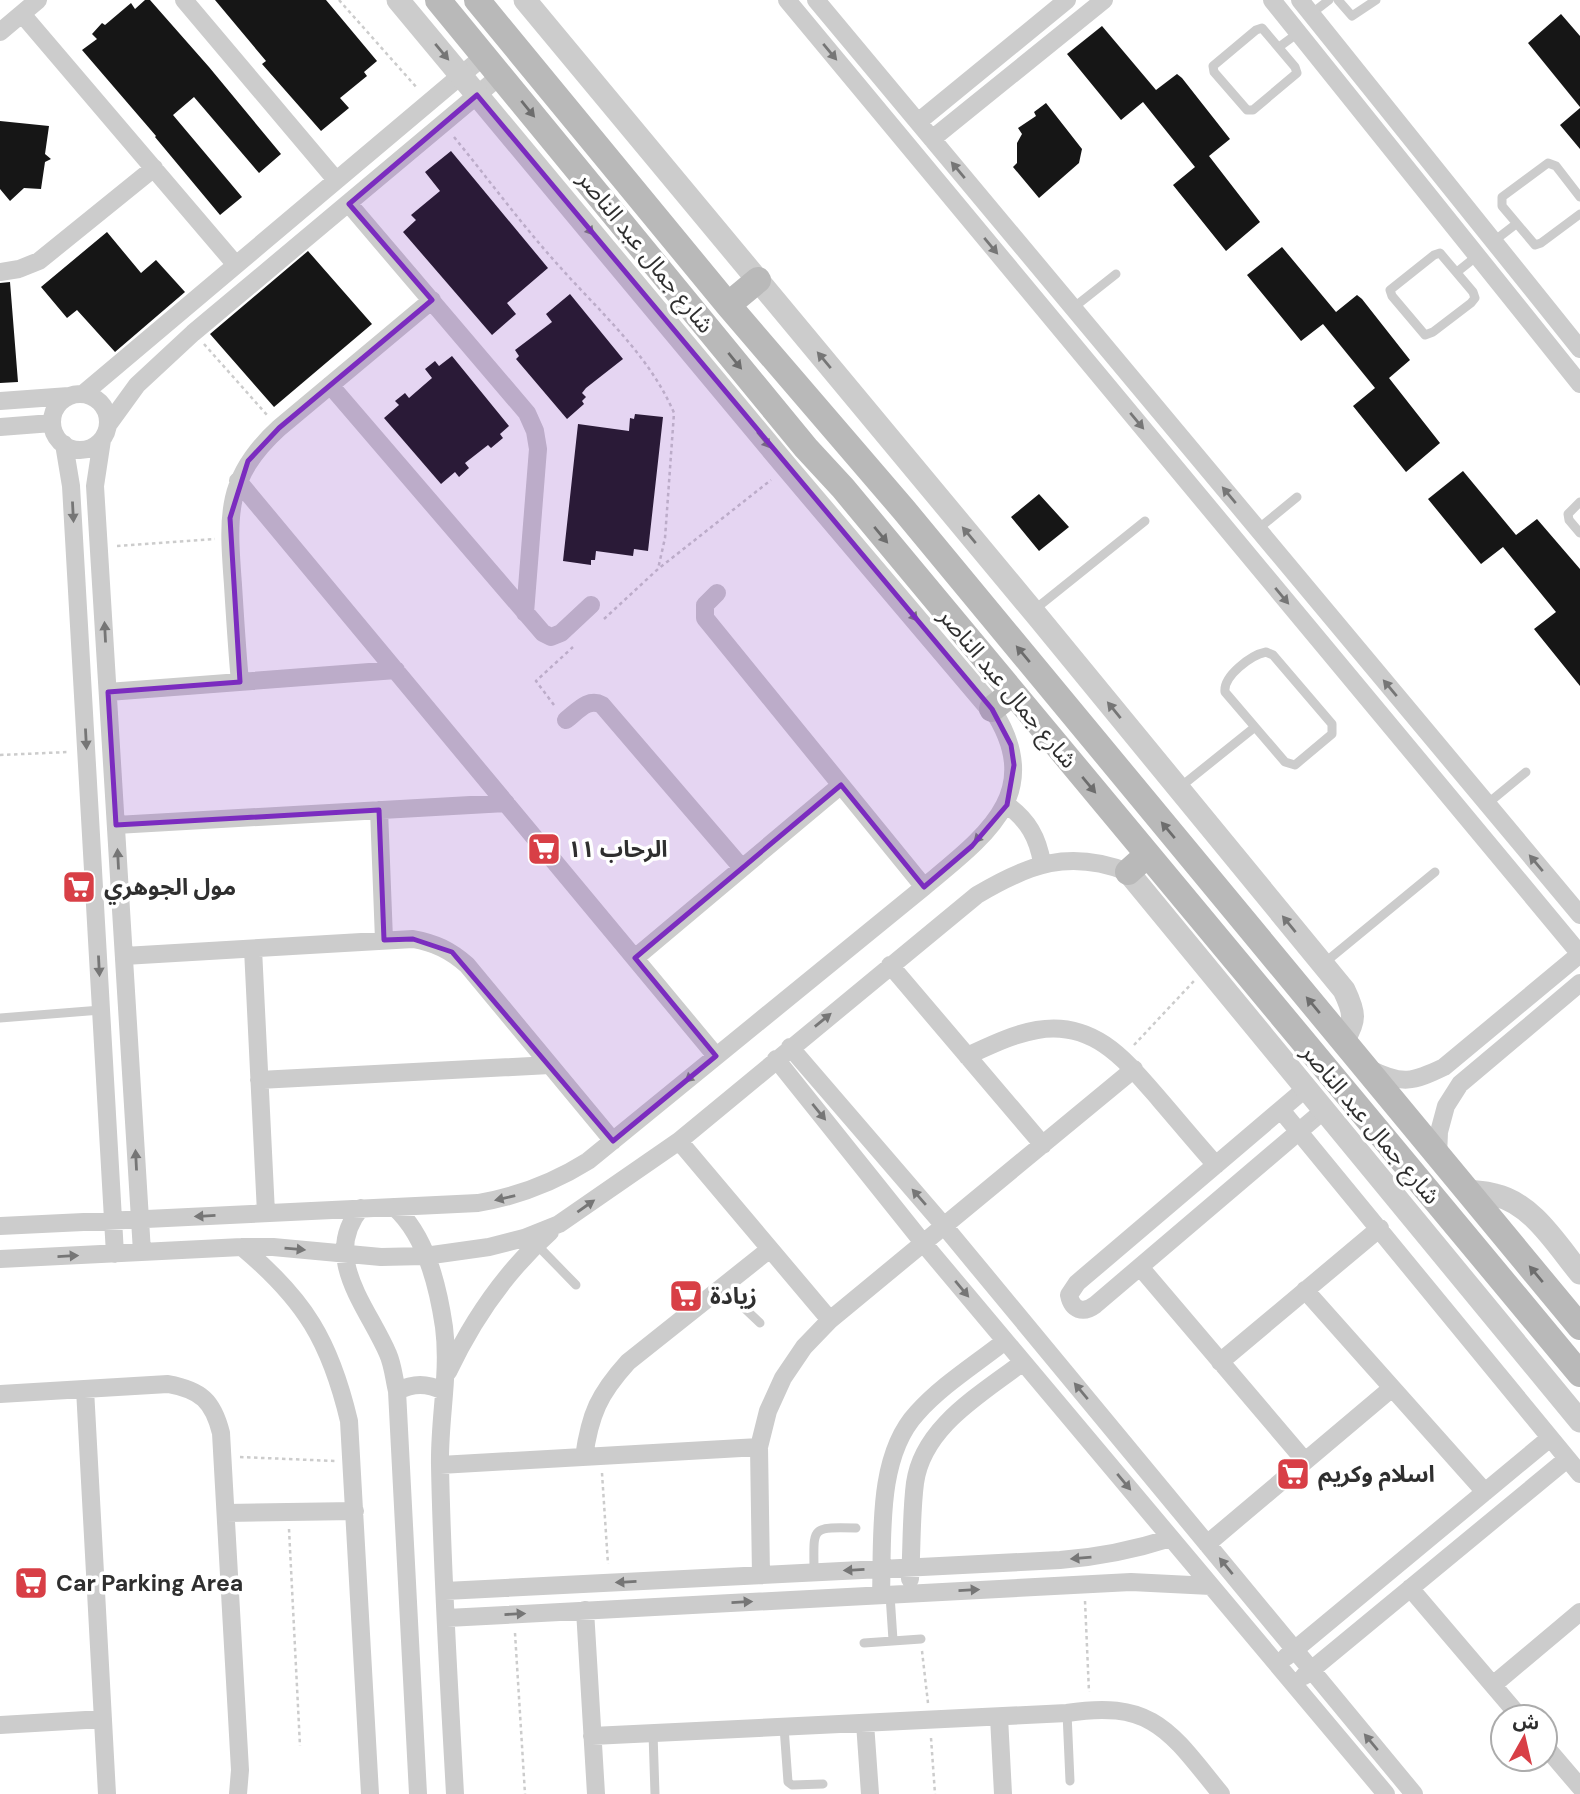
<svg xmlns="http://www.w3.org/2000/svg" width="1580" height="1794" viewBox="0 0 1580 1794" font-family="'DM Sans','Noto Sans Arabic',sans-serif">
	<rect width="100%" height="100%" fill="#fff"/>
	<!-- building -->
	<path fill="#161616" d="M145 0H150L209 67 281 154 259 173 194 97 173 115 242 197 220 215 155 137 156 136 82 50 97 39 92 34 102 23 105 25 131 3 135 9Z
		M215 0H326L377 61 364 72 367 76 340 98 349 108 321 131 262 64 266 61Z
		M1561 14 1580 36V107L1528 43Z
		M1102 26 1156 90 1177 74 1182 78 1230 139 1209 156 1260 222 1226 251 1173 185 1195 167 1143 102 1121 120 1067 54Z
		M1046 103 1082 149 1079 163 1039 198 1013 167 1017 163V143L1022 134 1018 128 1036 116 1034 112Z
		M1580 108V149L1560 125Z
		M0 121 49 126 45 154 51 159 45 162 41 189 24 188 10 201 0 189Z
		M451 151 548 268 507 303 516 314 492 335 403 232 416 220 411 215 440 191 425 172Z
		M107 232 141 273 156 260 185 292 115 352 77 310 67 318 41 287Z
		M1282 247 1336 312 1357 295 1362 299 1410 360 1389 378 1440 443 1406 472 1353 406 1375 388 1323 324 1301 341 1247 275Z
		M308 251 372 324 274 407 210 334Z
		M10 282 18 382 0 383V283Z
		M570 294 623 359 586 388 582 393 586 397 582 401 584 404 567 419 516 359 519 356 515 350 552 322 546 314Z
		M452 356 509 426 500 434 503 438 491 448 488 445 465 463 469 468 459 477 455 472 441 484 384 418 399 405 395 401 405 393 409 398 432 378 425 369 435 361 439 366Z
		M635 414 663 417 648 551 634 549 633 556 596 551 595 560H591V565L563 561 578 424 629 431 630 418 634 419Z
		M1463 471 1516 535 1537 519 1580 569V686L1534 629 1556 612 1503 547 1481 564 1428 499Z
		M1039 494 1069 527 1039 551 1011 517Z"/>
	<g fill="none" stroke-linecap="round" stroke-linejoin="round">
		<!-- path -->
		<path stroke="#ccc" stroke-width="2.5" stroke-dasharray="3.5 3.5" stroke-linecap="butt" d="M339 0 418 89
			M454 137C489 180 522 225 559 266 600 312 650 356 674 413L665 538 658 569
			M204 344 267 415
			M117 546 215 539
			M604 619 658 569 771 480
			M554 705 536 681 573 647
			M0 755 69 752
			M1134 1045 1194 981
			M240 1457 335 1461
			M602 1473 608 1564
			M289 1529 300 1746
			M1085 1601 1089 1692
			M515 1633 525 1794
			M922 1651 928 1703
			M931 1738 935 1794"/>
		<!-- service -->
		<path stroke="#ccc" stroke-width="9" d="M1338 0 1352 16 1376 0
			M1311 14 1329 0
			M1262 28 1295 67 1297 73 1253 110H1247L1214 72 1213 66 1256 30Z
			M1279 47 1298 33
			M1580 197 1556 166 1548 163 1502 197V206L1535 245 1541 243 1580 214
			M1494 241 1516 224
			M1440 253 1473 292 1475 298 1471 303 1433 332 1425 335 1392 296 1390 290 1434 255Z
			M1457 272 1477 256
			M1073 308 1116 274
			M1580 502 1568 514 1569 520 1580 533
			M1258 529 1297 497
			M1034 610 1145 521
			M1266 652 1273 655 1332 724V734L1295 765 1285 762 1225 692C1223 676 1251 655 1266 652Z
			M1179 788 1255 727
			M1487 804 1526 772
			M1323 964 1435 872
			M0 1018 101 1010
			M536 1244 576 1285
			M723 1288 760 1323
			M814 1572C814 1527 809 1527 856 1528
			M890 1595 893 1640
			M864 1643 921 1639
			M1067 1713 1070 1781
			M784 1727 788 1782 792 1785 823 1784
			M653 1733 655 1794"/>
		<!-- minor -->
		<path stroke="#ccc" stroke-width="18" d="M184 0 336 180
			M787 0 1580 954
			M816 0 1580 915
			M1272 0 1580 384
			M1300 0 1580 349
			M22 14 236 265
			M0 32 38 0
			M918 122 1067 0
			M932 139 1104 0
			M349 204 527 413 535 431 538 449 525 613
			M0 272 19 269 39 261 154 168
			M330 385 543 633 551 637 561 633 591 605
			M83 394 484 56
			M52 422a28 28 0 1 1 56 0a28 28 0 1 1-56 0Z
			M0 401 69 396
			M108 425 137 385 193 333 501 75
			M0 427 52 423
			M102 440 95 486 142 1252
			M64 444 71 486 115 1254
			M238 481 716 1056
			M717 593 705 605V618L924 887
			M240 682C237 650 235 617 233 585 228 517 224 478 279 428L432 300
			M108 692 396 670
			M566 720C577 712 588 697 602 705L742 868
			M1007 805C1028 820 1038 838 1042 863
			M379 810 384 940
			M116 825 506 803
			M253 949 266 1213
			M124 956 413 939C435 943 450 950 467 965L613 1141
			M635 958 841 785
			M890 965 1043 1145
			M790 1047 945 1227 1414 1794
			M967 1056C989 1046 1013 1034 1037 1030 1095 1020 1127 1062 1160 1100 1179 1122 1197 1144 1216 1165
			M776 1059 924 1244 1386 1794
			M1370 1069C1402 1085 1413 1082 1444 1067L1580 954
			M259 1080 550 1065
			M1305 1089 1077 1283 1069 1295C1072 1310 1083 1314 1095 1305L1323 1111
			M1281 1110 1580 1474
			M679 1141 830 1320
			M1438 1156 1439 1132 1446 1106 1460 1084 1580 983
			M394 1207C426 1235 438 1286 444 1327 450 1373 439 1419 440 1465 442 1575 449 1684 455 1794
			M361 1208C320 1257 368 1307 388 1354 393 1365 394 1379 397 1391L418 1794
			M0 1226 478 1203C519 1196 553 1183 588 1161L924 887C985 836 1047 793 992 709
			M242 1247C305 1300 330 1341 349 1421L370 1794
			M0 1259 242 1247H273L381 1257 425 1256 489 1247 524 1238 559 1224 679 1141 977 895C1029 864 1069 849 1128 872
			M1140 1267 1305 1461
			M1305 1290 1485 1492
			M1220 1362 1380 1228
			M448 1372C473 1319 505 1272 550 1232
			M85 1389 107 1794
			M397 1391C414 1383 426 1383 444 1391
			M0 1394 168 1384C201 1390 213 1401 221 1433L240 1770 238 1794
			M584 1457C590 1414 599 1394 628 1362L770 1249
			M440 1465 759 1447
			M226 1513 355 1511
			M1207 1544 1392 1388
			M761 1575 759 1447 768 1411 783 1378 804 1347 830 1320 1134 1069
			M910 1579C912 1547 911 1514 915 1483 923 1426 982 1394 1023 1362
			M1410 1588 1520 1717
			M445 1591 1060 1560C1099 1557 1134 1550 1171 1538
			M881 1595C883 1538 876 1457 917 1413 942 1385 976 1364 1005 1341
			M585 1610 596 1794
			M447 1618 1131 1582 1211 1586
			M1286 1657 1550 1438
			M1304 1676 1567 1459
			M1493 1685 1580 1612
			M999 1717 1003 1794
			M865 1723 870 1794
			M0 1725 103 1719
			M592 1736 1067 1713C1154 1699 1171 1733 1221 1794
			M1545 1746 1580 1787"/>
		<!-- tertiary -->
		<path stroke="#ccc" stroke-width="23" d="M398 0 787 467 992 709
			M525 0 1038 617 1344 990C1355 1013 1356 1020 1343 1041
			M1128 872 1580 1421
			M1468 1191C1477 1192 1486 1192 1495 1195 1532 1203 1557 1245 1580 1273"/>
		<!-- secondary -->
		<path stroke="#b9b9b9" stroke-width="26" d="M438 0 806 448 843 488 1580 1374
			M477 0 728 305 904 510 1580 1327
			M728 305 758 280
			M992 709 1012 693
			M1128 872 1147 855"/>
	</g>
	<!-- one-way arrows -->
	<defs><path id="oneway-solid" d="M-6-.8H1V-3.2L6.5 0L1 3.2V.8H-6Z" transform="scale(1.75)"/></defs>
	<g fill="#767676">
		<use href="#oneway-solid" transform="translate(442 52) rotate(50)"/>
		<use href="#oneway-solid" transform="translate(830 52) rotate(50)"/>
		<use href="#oneway-solid" transform="translate(958 170) rotate(-130)"/>
		<use href="#oneway-solid" transform="translate(587 227) rotate(50)"/>
		<use href="#oneway-solid" transform="translate(991 246) rotate(50)"/>
		<use href="#oneway-solid" transform="translate(824 360) rotate(-130)"/>
		<use href="#oneway-solid" transform="translate(1137 421) rotate(50)"/>
		<use href="#oneway-solid" transform="translate(764 440) rotate(50)"/>
		<use href="#oneway-solid" transform="translate(1229 495) rotate(-130)"/>
		<use href="#oneway-solid" transform="translate(73 512) rotate(87)"/>
		<use href="#oneway-solid" transform="translate(969 535) rotate(-130)"/>
		<use href="#oneway-solid" transform="translate(1282 596) rotate(50)"/>
		<use href="#oneway-solid" transform="translate(911 613) rotate(50)"/>
		<use href="#oneway-solid" transform="translate(105 632) rotate(-93)"/>
		<use href="#oneway-solid" transform="translate(1390 688) rotate(-130)"/>
		<use href="#oneway-solid" transform="translate(1114 710) rotate(-129)"/>
		<use href="#oneway-solid" transform="translate(86 739) rotate(87)"/>
		<use href="#oneway-solid" transform="translate(981 835) rotate(133)"/>
		<use href="#oneway-solid" transform="translate(118 859) rotate(-93)"/>
		<use href="#oneway-solid" transform="translate(1536 863) rotate(-130)"/>
		<use href="#oneway-solid" transform="translate(1289 924) rotate(-129)"/>
		<use href="#oneway-solid" transform="translate(99 966) rotate(87)"/>
		<use href="#oneway-solid" transform="translate(823 1020) rotate(-39)"/>
		<use href="#oneway-solid" transform="translate(693 1075) rotate(140)"/>
		<use href="#oneway-solid" transform="translate(819 1112) rotate(51)"/>
		<use href="#oneway-solid" transform="translate(136 1160) rotate(-93)"/>
		<use href="#oneway-solid" transform="translate(919 1197) rotate(-131)"/>
		<use href="#oneway-solid" transform="translate(505 1198) rotate(167)"/>
		<use href="#oneway-solid" transform="translate(586 1206) rotate(-35)"/>
		<use href="#oneway-solid" transform="translate(205 1216) rotate(177)"/>
		<use href="#oneway-solid" transform="translate(295 1249) rotate(5)"/>
		<use href="#oneway-solid" transform="translate(68 1256) rotate(-3)"/>
		<use href="#oneway-solid" transform="translate(962 1289) rotate(50)"/>
		<use href="#oneway-solid" transform="translate(1081 1391) rotate(-130)"/>
		<use href="#oneway-solid" transform="translate(1124 1482) rotate(50)"/>
		<use href="#oneway-solid" transform="translate(1081 1558) rotate(175)"/>
		<use href="#oneway-solid" transform="translate(1226 1566) rotate(-129)"/>
		<use href="#oneway-solid" transform="translate(854 1570) rotate(177)"/>
		<use href="#oneway-solid" transform="translate(626 1582) rotate(177)"/>
		<use href="#oneway-solid" transform="translate(969 1590) rotate(-3)"/>
		<use href="#oneway-solid" transform="translate(742 1602) rotate(-3)"/>
		<use href="#oneway-solid" transform="translate(515 1614) rotate(-3)"/>
		<use href="#oneway-solid" transform="translate(1371 1742) rotate(-130)"/>
	</g>
	<g fill="#6d6d6d">
		<use href="#oneway-solid" transform="translate(528 109) rotate(51)"/>
		<use href="#oneway-solid" transform="translate(735 361) rotate(51)"/>
		<use href="#oneway-solid" transform="translate(881 535) rotate(50)"/>
		<use href="#oneway-solid" transform="translate(1023 654) rotate(-130)"/>
		<use href="#oneway-solid" transform="translate(1089 785) rotate(50)"/>
		<use href="#oneway-solid" transform="translate(1168 830) rotate(-130)"/>
		<use href="#oneway-solid" transform="translate(1313 1005) rotate(-130)"/>
		<use href="#oneway-solid" transform="translate(1536 1274) rotate(-130)"/>
	</g>
	<!-- marked area -->
	<path fill="#7b2cbf" fill-opacity="0.2" stroke="#7b2cbf" stroke-width="5" stroke-linejoin="round" d="M477 95 992 709 1011 745 1014 765 1007 805 972 846 924 887 841 785 635 958 716 1056 613 1141 452 952 413 939 384 940 379 810 116 825 108 692 240 682 230 518 248 461 279 428 432 300 349 204Z"/>
	<!-- icons -->
	<defs>
		<symbol id="supermarket-square" viewBox="-11 -11 22 22"><rect x="-9" y="-9" width="18" height="18" rx="4" fill="#d83f46" stroke="#fff"/><path d="M-6-5.5h2.5l.6 2H6L4.5 2H-2.5L-4.4-4H-6ZM-1.5 3.2a1.3 1.3 0 1 0 .1 0ZM3 3.2a1.3 1.3 0 1 0 .1 0Z" fill="#fff"/></symbol>
	</defs>
	<g fill-rule="evenodd">
		<use href="#supermarket-square" x="525" y="830" width="38" height="38"/>
		<use href="#supermarket-square" x="60" y="868" width="38" height="38"/>
		<use href="#supermarket-square" x="667" y="1277" width="38" height="38"/>
		<use href="#supermarket-square" x="1274" y="1455" width="38" height="38"/>
		<use href="#supermarket-square" x="12" y="1564" width="38" height="38"/>
	</g>
	<g text-anchor="middle" dominant-baseline="central" stroke-width="7" stroke-linejoin="round" paint-order="stroke">
		<!-- street labels -->
		<g font-size="23" fill="#2f2f2f" stroke="#fff">
			<text transform="translate(646 252) rotate(51)">شارع جمال عبد الناصر</text>
			<text transform="translate(1008 688) rotate(50)">شارع جمال عبد الناصر</text>
			<text transform="translate(1371 1124) rotate(50)">شارع جمال عبد الناصر</text>
		</g>
		<!-- poi labels -->
		<g font-size="23" font-weight="bold" fill="#2f2f2f" stroke="#fff" text-anchor="start">
			<text x="568" y="849">الرحاب ١١</text>
			<text x="104" y="887">مول الجوهري</text>
			<text x="710" y="1296">زيادة</text>
			<text x="1318" y="1474">اسلام وكريم</text>
			<text x="56" y="1583">Car Parking Area</text>
		</g>
	</g>
	<!-- north arrow -->
	<g transform="translate(1524 1738) rotate(8)"><circle r="33" fill="#ffffff" stroke="#acacac" stroke-width="2"/>
	<path d="M0-5L12 26L0 18L-12 26Z" fill="#d83f46"/>
	<text y="-10" font-size="19" font-weight="bold" text-anchor="middle" fill="#2f2f2f">ش</text>
	</g>
</svg>
